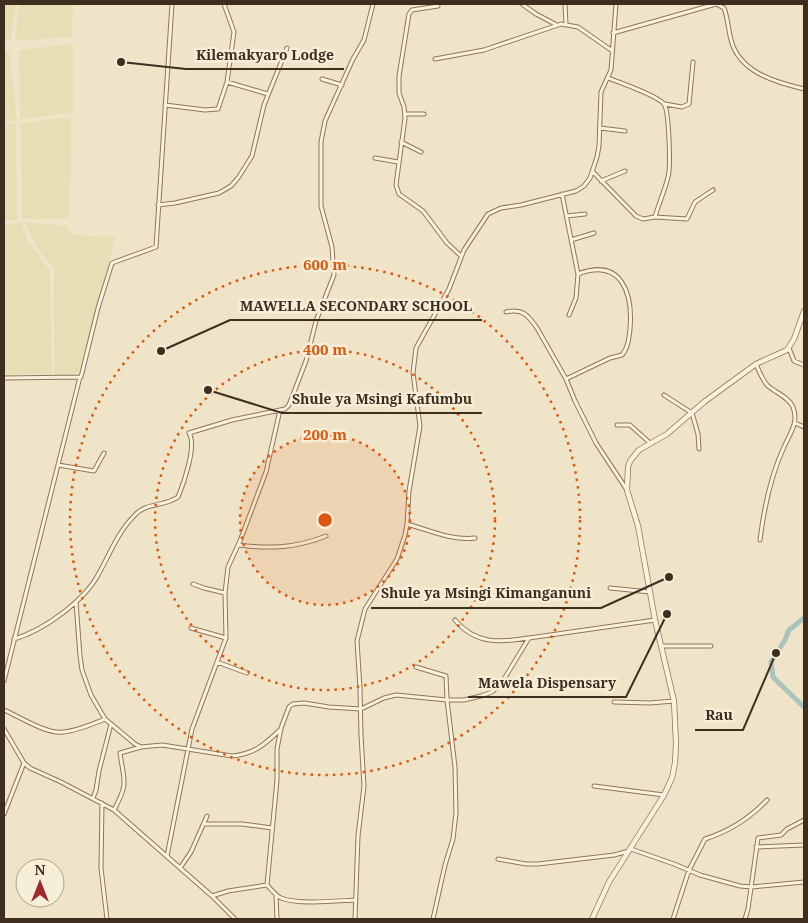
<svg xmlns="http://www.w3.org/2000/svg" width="808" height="923" viewBox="0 0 808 923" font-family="'Noto Serif',serif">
	<rect width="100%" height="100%" fill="#f0e4c8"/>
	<!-- farmland -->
	<path fill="#e6deb5" d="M4 4H15L11 41 4 42Z
		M19 4H73L72 37 15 41Z
		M73 44V113L20 119 19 50Z
		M9 51 17 120 4 122V52Z
		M71 117 69 218 22 219 21 123Z
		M16 123 17 220H4V125Z
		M25 222 66 226 73 235 115 237 83 369 73 375H54V269L36 246Z
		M21 223 28 241 50 271 52 374H4V224Z"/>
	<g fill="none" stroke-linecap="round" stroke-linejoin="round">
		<!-- river -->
		<path stroke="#a9c4bc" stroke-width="5" d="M804 618 789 630 785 640 771 662 773 677 804 707"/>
		<defs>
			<path id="minor" d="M522 4 536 14 555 24
				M565 4 566 24
				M716 4 724 8C729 21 728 34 733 46 744 74 779 83 804 89
				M438 6 412 10 409 14 399 76V93L404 107 405 118 396 185 399 194 423 211 447 243 461 256
				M613 33 716 4
				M435 59 484 50 561 24 578 27 611 50
				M608 78C619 82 658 96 664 104 669 110 671 168 668 177 665 190 659 203 655 217
				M322 79 342 85
				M227 82 268 94
				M665 104 682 107 689 104 693 62
				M165 105 205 110 218 109 227 82 234 32 224 4
				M405 114H424
				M600 128 625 131
				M401 142 421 152
				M375 158 398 162
				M593 172 636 216 643 219 655 217 687 219 695 202 713 190
				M601 181 625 171
				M562 194 578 274 576 298 569 315
				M158 205 175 203 219 193 231 186 238 178 252 156 264 105 287 48
				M567 216 585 214
				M571 240 594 233
				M506 312C522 308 528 315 537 328L566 379 575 401 596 443 627 490
				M789 348 794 361 804 365
				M756 364C759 371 762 379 767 385 775 393 788 396 793 407 799 423 790 433 784 447 770 477 764 508 760 540
				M4 378 81 377 98 308 112 263 156 247 172 4
				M566 379 610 358 622 355C628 348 629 338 630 329 633 294 622 257 578 274
				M664 395 692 413 698 434 699 449
				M795 423 804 427
				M617 425H630L650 443
				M58 465 94 471 104 453
				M407 524C429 530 452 541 475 538
				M238 545C270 549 296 548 326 536
				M193 584 204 588 225 593
				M610 588 650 592
				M76 602 80 656 82 670 91 695 105 719 135 744 141 747 162 745 232 756C255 754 265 744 281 729
				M455 620C475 644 499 643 528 638
				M191 628 226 638
				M14 639C43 631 84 601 98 575 110 554 118 531 136 514 146 503 166 506 178 497 184 483 197 445 189 433L232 420 285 409 289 405 306 361 316 321 334 275 332 247 321 206V142L325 121 353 59 364 40 373 4
				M662 646H711
				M217 662 247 673
				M416 667 446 676 447 700 455 767 456 813 453 839 445 865 433 919
				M4 681 80 377
				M614 702 650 703 674 701
				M4 710C20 717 46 734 63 732 77 731 92 724 105 719
				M4 729 24 763 30 768 61 782 114 810 212 896 235 919
				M594 786 664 795
				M93 798 96 790 99 771 111 724
				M102 803 101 868 107 919
				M114 810C129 782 124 782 120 753L141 747
				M4 814 24 763
				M204 824H242L272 828
				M756 847 804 845
				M631 849 674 864 700 875 740 886 752 887 804 882
				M167 856 192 729 226 638 225 593 228 567 240 541 266 472 280 410
				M498 859 526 864H538L614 855 629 851
				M180 868 191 852 207 816
				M276 895 277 919
				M212 896 228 891 267 885
				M355 900C336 901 298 905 281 898 275 895 271 889 267 885L277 780V749L281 728 289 707 293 704 304 703 329 707 361 709 384 698 396 695 447 700H464L481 696 492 692 501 684 529 638 655 620
				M355 919 358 836 364 786 361 735 360 688 357 641 365 609 397 559 405 535 407 524 409 491 420 426 413 373 416 348 449 289 464 250 488 214 501 208 521 205 576 191 584 186 590 178 597 157 599 146 601 92 611 70 616 4
				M673 919 689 870 705 839C730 831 749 819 767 800
				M745 919 748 909 758 838 781 835 787 829 804 820"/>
			<path id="tertiary" d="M592 919 609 882 664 795 672 778 675 763 676 743 674 701 655 620 638 526 627 490 628 467 630 461 639 450 667 434 704 402 756 364 787 350 794 339 804 311"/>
		</defs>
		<!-- minor casing -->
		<use href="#minor" stroke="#8d765c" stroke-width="5"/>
		<!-- tertiary casing -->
		<use href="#tertiary" stroke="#8d765c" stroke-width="6"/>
		<!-- minor -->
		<use href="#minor" stroke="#faf1dc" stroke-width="3"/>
		<!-- tertiary -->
		<use href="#tertiary" stroke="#faf1dc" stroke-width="4.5"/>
	</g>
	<!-- distance rings -->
	<circle cx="325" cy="520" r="85" fill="#df570d" fill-opacity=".12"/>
	<g fill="none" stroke="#df570d" stroke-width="2.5" stroke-dasharray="2.5 5">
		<circle cx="325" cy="520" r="85"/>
		<circle cx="325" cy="520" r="170"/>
		<circle cx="325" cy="520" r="255"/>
	</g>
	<circle cx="325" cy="520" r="8" fill="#df570d" stroke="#f7eed8" stroke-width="2.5"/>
	<g font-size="15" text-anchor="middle" font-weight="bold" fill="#df570d" stroke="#f7eed8" stroke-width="5" stroke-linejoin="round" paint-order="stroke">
		<text x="325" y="270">600 m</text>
		<text x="325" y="355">400 m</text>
		<text x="325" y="440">200 m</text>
	</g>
	<!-- callouts -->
	<path fill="none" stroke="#3d2e20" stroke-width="2" d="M121 62L186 69H344M161 351L230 320H482M208 390L282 413H482M669 577L601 608H371M667 614L626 697H468M776 653L743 730H695"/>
	<g fill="#3d2e20" stroke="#f7eed8" stroke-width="2">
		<circle cx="121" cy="62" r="5"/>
		<circle cx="161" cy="351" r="5"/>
		<circle cx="208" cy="390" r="5"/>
		<circle cx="669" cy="577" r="5"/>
		<circle cx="667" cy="614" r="5"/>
		<circle cx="776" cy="653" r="5"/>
	</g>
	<g font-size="14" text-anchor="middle" font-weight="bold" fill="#3d2e20" stroke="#f7eed8" stroke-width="5" stroke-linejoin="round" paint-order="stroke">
		<text x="265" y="60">Kilemakyaro Lodge</text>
		<text x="356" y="311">MAWELLA SECONDARY SCHOOL</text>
		<text x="382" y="404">Shule ya Msingi Kafumbu</text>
		<text x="486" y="598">Shule ya Msingi Kimanganuni</text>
		<text x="547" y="688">Mawela Dispensary</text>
		<text x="719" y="720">Rau</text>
	</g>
	<!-- border -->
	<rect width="808" height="923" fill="none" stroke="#3d2e20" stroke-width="10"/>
	<!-- north arrow -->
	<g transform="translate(40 883)"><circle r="24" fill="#f7eed8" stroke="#ada18e"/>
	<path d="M0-4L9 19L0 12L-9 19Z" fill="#9e2a2b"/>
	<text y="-8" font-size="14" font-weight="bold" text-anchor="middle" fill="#3d2e20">N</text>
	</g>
</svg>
